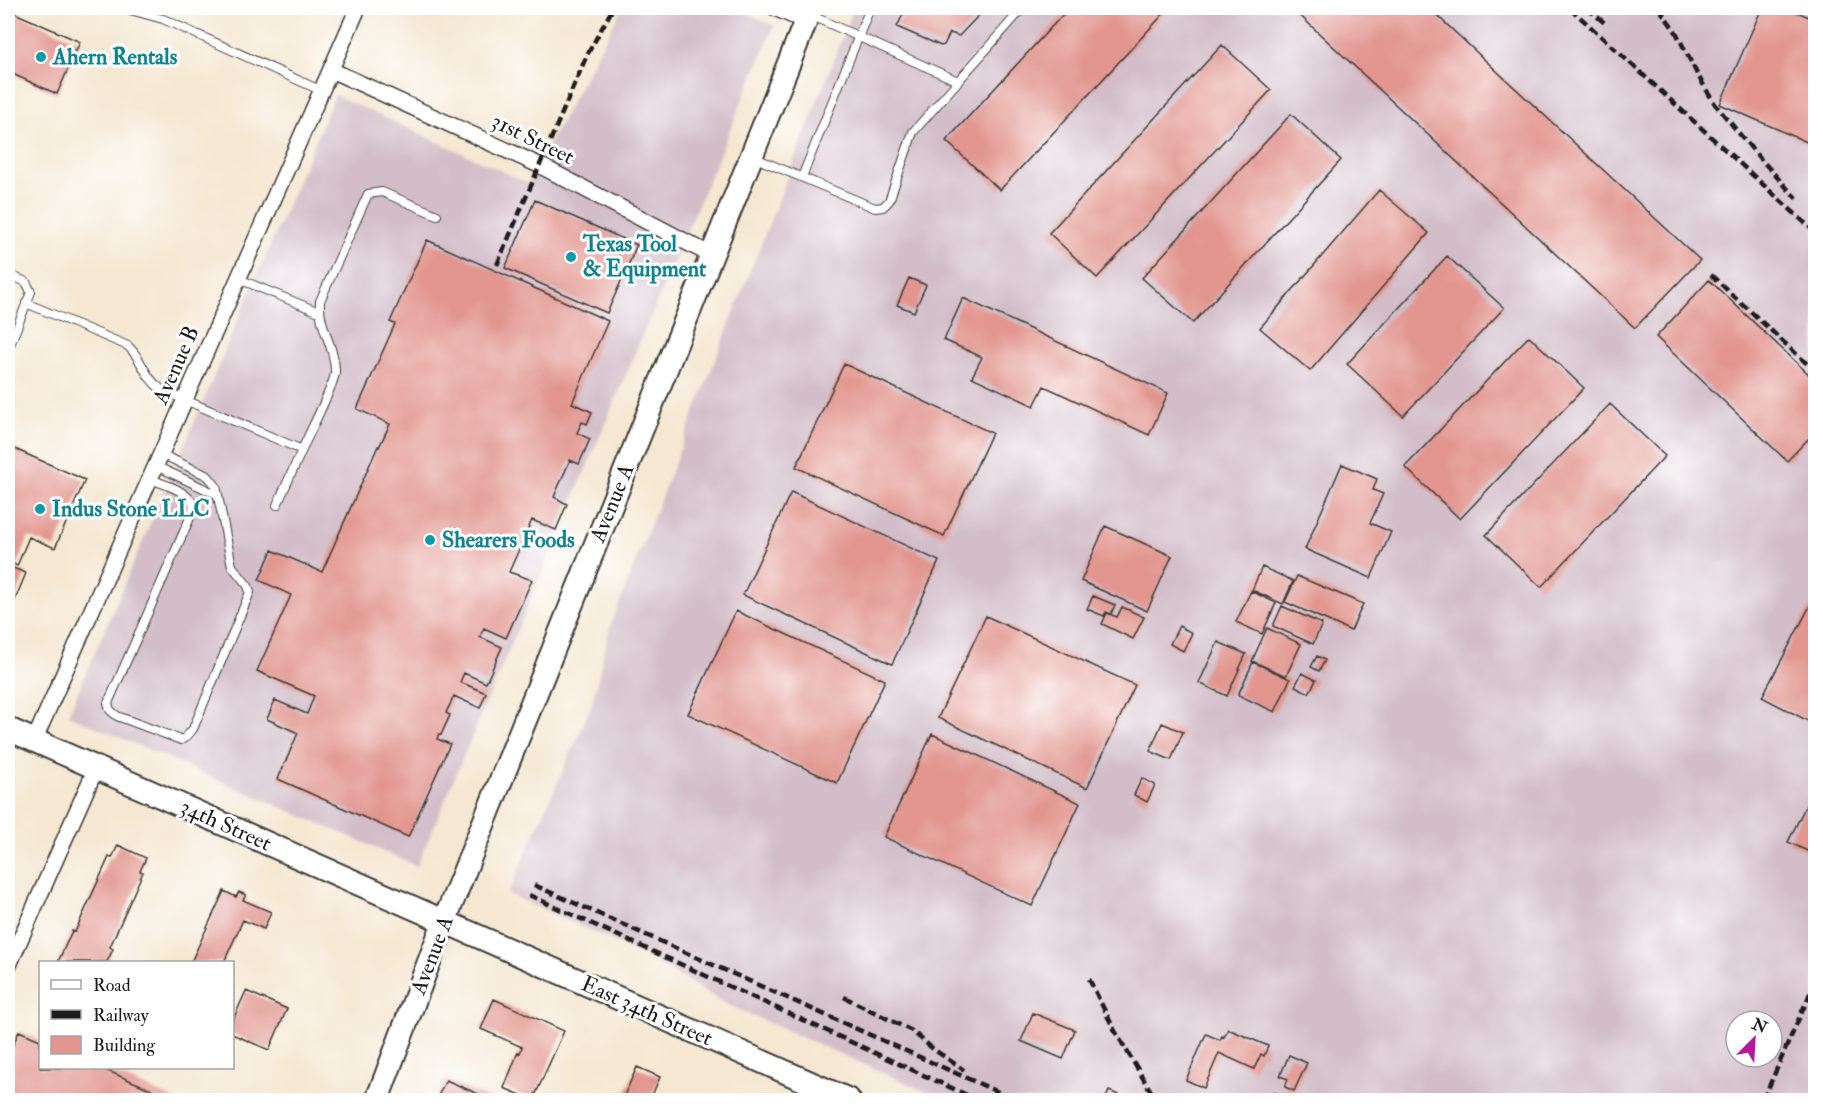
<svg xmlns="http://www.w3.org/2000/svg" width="1823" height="1108" viewBox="0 0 1823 1108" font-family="'IM FELL Double Pica',serif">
	<rect width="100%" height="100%" fill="#fff"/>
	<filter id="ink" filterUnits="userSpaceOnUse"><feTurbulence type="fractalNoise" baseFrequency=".0167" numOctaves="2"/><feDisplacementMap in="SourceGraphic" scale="12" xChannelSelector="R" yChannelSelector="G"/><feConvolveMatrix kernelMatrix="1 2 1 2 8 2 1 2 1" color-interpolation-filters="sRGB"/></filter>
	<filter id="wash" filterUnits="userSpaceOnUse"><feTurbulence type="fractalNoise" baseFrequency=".008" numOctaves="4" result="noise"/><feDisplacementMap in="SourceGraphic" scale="24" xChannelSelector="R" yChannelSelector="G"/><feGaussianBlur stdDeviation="1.35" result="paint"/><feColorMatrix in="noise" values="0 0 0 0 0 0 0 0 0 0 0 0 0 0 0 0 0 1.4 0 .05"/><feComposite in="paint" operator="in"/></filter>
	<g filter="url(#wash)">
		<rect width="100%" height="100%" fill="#f5e7d1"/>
		<!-- industrial -->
		<path fill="#d2bdc8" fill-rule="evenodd" d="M622 8H737L774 26 417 866 68 715 335 95 528 183Z
			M854 8H1815V1100H945L726 1004 641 953 508 894 591 707 610 627ZM1736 1021H1772V1057H1736Z"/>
		<g id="blocks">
			<!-- building -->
			<path fill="#e2968f" d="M906 8H978L976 12 979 15 959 36 950 33 944 45 941 46 897 27Z
				M1069 8H1169L1000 190 946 141Z
				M1292 8H1429L1700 260 1635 328Z
				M1762 8H1788L1816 20V146L1720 104Z
				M8 10 80 42 57 94 8 72Z
				M1222 45 1271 90 1097 278 1049 233Z
				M1291 114 1341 160 1193 323 1142 278Z
				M1379 190 1429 233 1310 371 1260 328Z
				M535 200 637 245 607 313 505 268Z
				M427 240 608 321 572 403 592 412 587 424 582 422 577 433 590 439 579 464 570 460 554 497 567 504 556 530 532 520 509 572 532 580 506 638 484 628 480 637 502 647 486 683 464 673 460 682 486 693 480 708 454 696 446 713 450 715 441 735 439 734 437 739 450 744 408 837 278 779 298 733 267 719 275 700 307 714 314 696 257 671 291 595 259 580 272 550 322 572 378 446 379 447 390 424 357 409 395 324 390 322Z
				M1447 256 1504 308 1403 416 1347 364Z
				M909 278 926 285 914 312 897 305Z
				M1709 280 1816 381V431L1787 461 1656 337Z
				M963 298 1168 393 1149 435 1044 386 1034 406 972 377 982 357 944 340Z
				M1529 336 1584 388 1460 519 1405 467Z
				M844 364 992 433 944 536 796 467Z
				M1610 404 1665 456 1541 587 1486 535Z
				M8 446 85 480 55 548 29 537 17 566 8 561Z
				M1342 464 1377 479 1373 490 1383 494 1370 523 1391 532 1371 578 1305 549Z
				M791 492 939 561 892 664 743 595Z
				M1105 526 1172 556 1147 611 1081 581Z
				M8 566 26 573 8 617Z
				M1262 567 1293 581 1283 604 1252 590Z
				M1297 576 1363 604 1351 631 1285 602Z
				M1251 591 1276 603 1262 634 1236 622Z
				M1093 596 1115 605 1111 614 1106 612 1104 616 1087 609Z
				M1282 606 1322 624 1313 644 1273 626Z
				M1810 606 1816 608V706L1808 721 1762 697Z
				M1122 607 1144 617 1133 639 1102 624 1107 613 1117 617Z
				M736 611 885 680 837 783 688 714Z
				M986 616 1135 685 1087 788 938 718Z
				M1179 626 1192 633 1183 651 1170 644Z
				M1267 628 1301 644 1286 676 1252 661Z
				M1218 642 1246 654 1227 696 1199 683Z
				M1317 656 1325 660 1319 671 1311 667Z
				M1253 662 1290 679 1275 712 1238 695Z
				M1302 673 1316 680 1309 693 1295 686Z
				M1162 723 1183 732 1171 760 1150 751Z
				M932 734 1080 803 1032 906 884 837Z
				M1142 778 1155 785 1147 802 1134 795Z
				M1816 785V855L1788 842Z
				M118 845 146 858 140 871 143 872 110 947 113 949 107 962H58L72 931 75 932 109 857 112 858Z
				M224 891 236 897 239 892 246 895 243 900 271 912 264 929 243 920 224 962H191Z
				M246 991 287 1009 269 1050 232 1034V1022Z
				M494 999 564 1031 533 1100 504 1088 518 1052 520 1053 522 1047 481 1029Z
				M1033 1013 1075 1030 1063 1059 1021 1041Z
				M1228 1029 1268 1046 1264 1056 1261 1054 1254 1069 1219 1053 1204 1088 1186 1080 1206 1034 1220 1040 1222 1036 1224 1037Z
				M19 1031 40 1040V1068H101L176 1100H16L17 1098 8 1094V1057Z
				M1289 1055 1307 1063 1294 1091 1285 1087 1288 1079 1280 1076Z
				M637 1067 660 1077 650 1100H622Z
				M446 1080 492 1100H436Z
				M1109 1091 1121 1096 1119 1100H1105Z
				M1273 1092 1293 1100H1269Z"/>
		</g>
	</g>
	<g filter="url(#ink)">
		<use href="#blocks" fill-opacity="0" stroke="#3d3a37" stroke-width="1.5"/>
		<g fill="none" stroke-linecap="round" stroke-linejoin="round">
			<defs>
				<path id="lane" d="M123 8 163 19 322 91
					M810 15 958 81
					M753 157 875 208 883 207 889 201 913 132 1023 8
					M802 177 870 8
					M8 274 26 282 31 292 8 350
					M239 279 319 312
					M26 303 128 346C144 361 142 375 162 390L302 450C308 435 334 386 335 373 336 348 318 327 320 301L368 194 382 192 437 215
					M156 466 218 495
					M150 479C166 485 183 489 193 503V511L108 703 110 710 117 716 181 740 186 737 193 729 250 592 248 586 232 566 216 486 208 476 161 454
					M277 505 302 450"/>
				<path id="street" d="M775 8 805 21
					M331 70 541 166 711 255
					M34 741 358 8
					M8 967 96 768"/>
				<path id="secondary" d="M8 729 849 1100
					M377 1100 444 922 811 8"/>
			</defs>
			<!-- lane casing -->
			<use href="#lane" stroke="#3d3a37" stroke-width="10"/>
			<!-- street casing -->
			<use href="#street" stroke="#3d3a37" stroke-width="18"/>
			<!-- secondary casing -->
			<use href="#secondary" stroke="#3d3a37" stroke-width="26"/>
			<!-- lane -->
			<use href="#lane" stroke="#fff" stroke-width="8"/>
			<!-- street -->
			<use href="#street" stroke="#fff" stroke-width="15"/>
			<!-- secondary -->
			<use href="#secondary" stroke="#fff" stroke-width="22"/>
			<!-- rail -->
			<path stroke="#1c1c1c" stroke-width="4.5" stroke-dasharray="9 4.5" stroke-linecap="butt" d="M1570 8 1816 233
				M1587 8 1607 25
				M1659 8 1676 32 1697 74 1715 104 1756 154 1797 199
				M497 265 587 55 613 8
				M1711 275 1816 372
				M534 885 1016 1100
				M529 895 978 1100
				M1089 979 1115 1031 1156 1100
				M844 997 912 1031 933 1049 964 1070
				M1763 1100 1816 980"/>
		</g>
	</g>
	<!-- markers -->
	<g fill="#0f9aa8" stroke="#fff" stroke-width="2">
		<circle cx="41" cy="57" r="6"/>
		<circle cx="571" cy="257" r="6"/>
		<circle cx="40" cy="509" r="6"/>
		<circle cx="430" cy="540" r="6"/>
	</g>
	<g text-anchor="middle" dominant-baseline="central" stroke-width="6" stroke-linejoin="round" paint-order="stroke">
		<!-- culture labels -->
		<g font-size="22" font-weight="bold" fill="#0d838f" stroke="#fff" text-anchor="start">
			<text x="53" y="57">Ahern Rentals</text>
			<text x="583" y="244">Texas Tool<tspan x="583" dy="25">&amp; Equipment</tspan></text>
			<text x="52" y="509">Indus Stone LLC</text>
			<text x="442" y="540">Shearers Foods</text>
		</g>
		<!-- street labels -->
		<g font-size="22" fill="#1c1c1c" stroke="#fff">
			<text transform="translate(533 139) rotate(26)">31st Street</text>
			<text transform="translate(176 365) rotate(-66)">Avenue B</text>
			<text transform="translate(612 503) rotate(-68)">Avenue A</text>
			<text transform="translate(226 825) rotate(24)">34th Street</text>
			<text transform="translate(432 955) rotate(-69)">Avenue A</text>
			<text transform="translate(647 1011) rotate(24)">East 34th Street</text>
		</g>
	</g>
	<!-- margin -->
	<rect width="1823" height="1108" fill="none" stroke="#fff" stroke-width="30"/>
	<!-- legend -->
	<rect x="39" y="961" width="195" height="108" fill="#ffffff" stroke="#a4a4a4" stroke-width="1.5"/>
	<rect x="51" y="980" width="30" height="9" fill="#ffffff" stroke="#a4a4a4" stroke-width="1.5"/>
	<text x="93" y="991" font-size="18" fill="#1c1c1c">Road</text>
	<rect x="51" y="1010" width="30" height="9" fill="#1c1c1c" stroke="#a4a4a4" stroke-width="1.5"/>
	<text x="93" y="1021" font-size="18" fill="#1c1c1c">Railway</text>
	<rect x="51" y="1036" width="30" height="18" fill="#e2968f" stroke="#a4a4a4" stroke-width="1.5"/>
	<text x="93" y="1051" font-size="18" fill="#1c1c1c">Building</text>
	<!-- north arrow -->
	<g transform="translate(1754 1039) rotate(24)"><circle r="28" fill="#ffffff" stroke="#a4a4a4" stroke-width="1.5"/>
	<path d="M0-4.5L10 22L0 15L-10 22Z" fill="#b5179e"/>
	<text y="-9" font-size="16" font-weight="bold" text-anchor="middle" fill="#1c1c1c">N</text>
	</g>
</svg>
